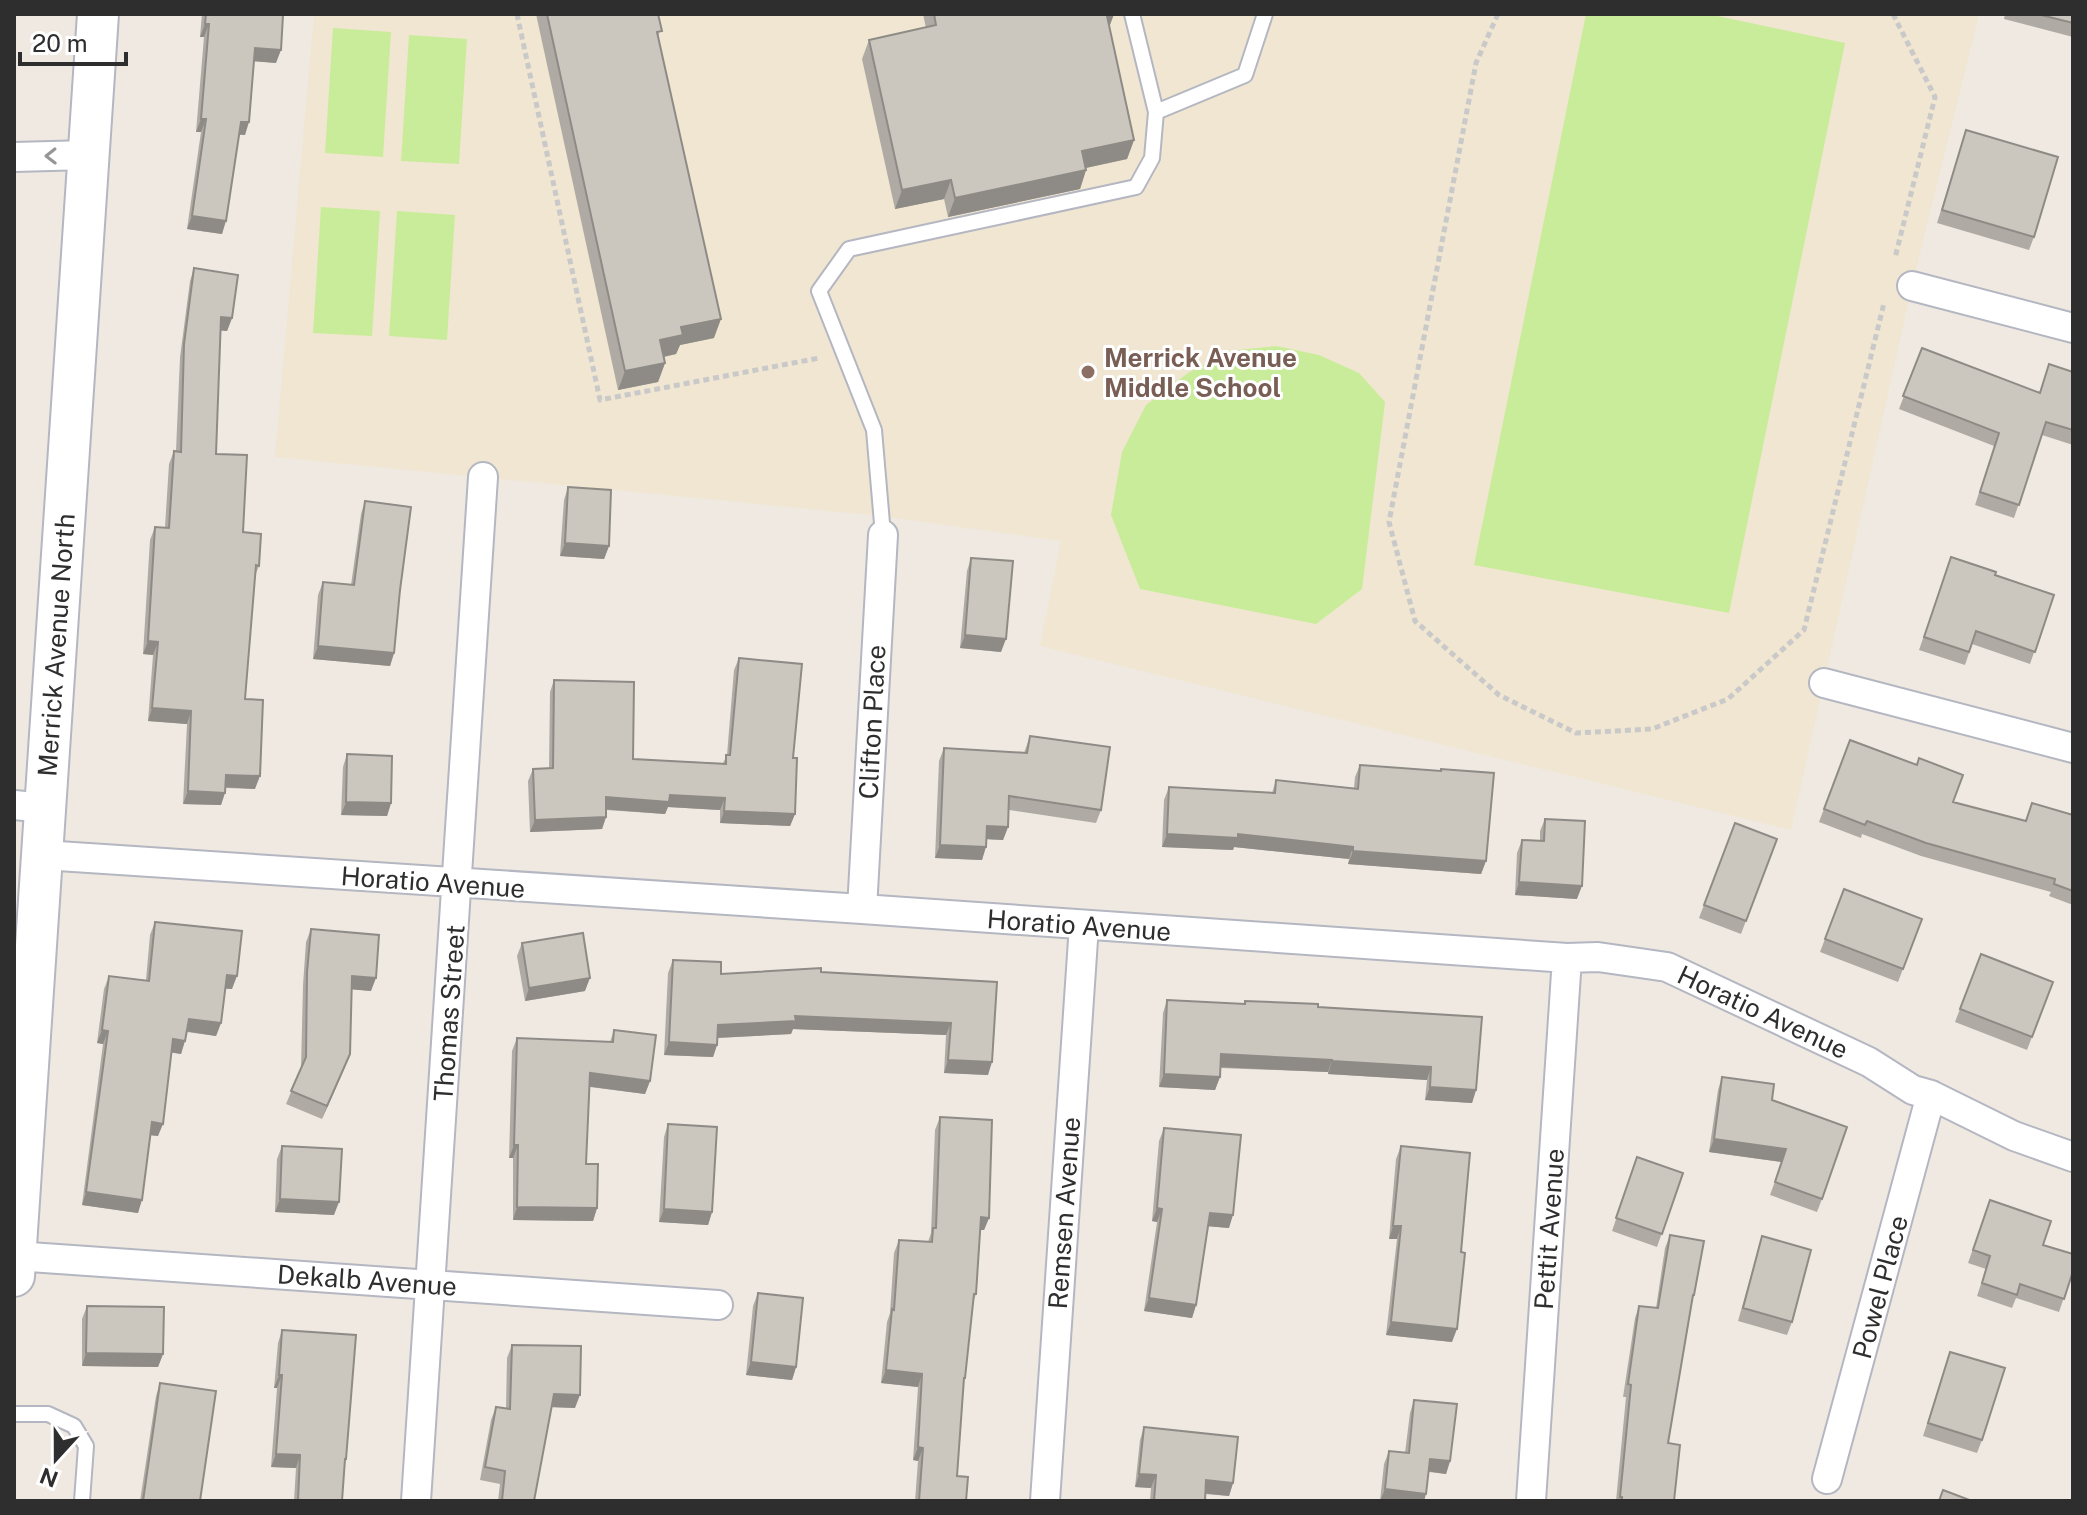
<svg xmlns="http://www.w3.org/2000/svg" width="2087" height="1515" viewBox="0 0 2087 1515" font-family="'Public Sans',sans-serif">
	<rect width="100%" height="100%" fill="#efe9e1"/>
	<!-- education -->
	<path fill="#f0e6d1" d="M314 14H1979L1912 286 1791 830 1040 646 1061 541 881 516 275 457Z"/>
	<!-- pitch -->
	<path fill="#c9ec9a" d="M1586 14H1708L1845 43 1729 613 1474 565Z
		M333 28 391 32 383 157 325 153Z
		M409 35 467 39 459 164 401 161Z
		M321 207 380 211 372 336 313 333Z
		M397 211 455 215 447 340 389 336Z
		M1276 346 1319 355 1359 373 1385 402 1362 589 1316 624 1140 589 1111 515 1122 452 1146 405 1188 373 1229 351Z"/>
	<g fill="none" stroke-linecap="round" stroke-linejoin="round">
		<defs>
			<path id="service" d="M1156 112 1245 75 1265 14
				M883 535 874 430 819 291 849 249 1136 187 1152 158 1156 112 1132 14
				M14 1414H48L74 1426 86 1446 82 1501"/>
			<path id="minor" d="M14 157 88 155
				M1912 286 2073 328
				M1824 683 2073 748
				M14 805 46 808
				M43 855 862 909 1567 958 1598 957 1667 967 1869 1062 1913 1090 1931 1095 2014 1136 2073 1157
				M862 909 883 535
				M15 1256 718 1305
				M1827 1479 1931 1095
				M416 1501 483 477
				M1045 1501 1084 925
				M1531 1501 1567 958"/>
			<path id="secondary" d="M14 1276 98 14"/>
		</defs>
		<!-- service casing -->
		<use href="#service" stroke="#b4b7c1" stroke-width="18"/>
		<!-- minor casing -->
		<use href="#minor" stroke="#b4b7c1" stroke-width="32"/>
		<!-- secondary casing -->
		<use href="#secondary" stroke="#b4b7c1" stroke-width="44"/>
		<!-- path -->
		<path stroke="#c9c9c9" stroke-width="5" stroke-dasharray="6 4" stroke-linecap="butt" d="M517 14 600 400 819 358
			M1498 14 1476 63 1389 522 1415 621 1499 695 1576 733 1652 729 1728 699 1804 630 1884 303
			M1893 14 1935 97 1895 258"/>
		<!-- service -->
		<use href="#service" stroke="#fff" stroke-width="14"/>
		<!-- minor -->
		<use href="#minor" stroke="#fff" stroke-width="28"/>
		<!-- secondary -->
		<use href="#secondary" stroke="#fff" stroke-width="40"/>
	</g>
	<!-- wall -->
	<path fill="#afaba4" d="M202 14H267L276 63 254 61 245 135H239L222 234 187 229 201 132H196L204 37H200Z
		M536 14H658L659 40 714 338 680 345 676 354 664 357 665 363 658 382 618 390Z
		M923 14H1114L1109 27 1134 140 1127 159 1086 168V170L1080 189 948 217 944 199 895 209 862 59 869 40 926 28Z
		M2005 14H2073V37L2004 19Z
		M1966 130 2034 237 2029 250 1937 223Z
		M194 268 232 318 227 331 220 330 216 454 243 532 259 566 254 578 245 699 255 789 226 788 221 805 183 804 187 724 148 721 153 655 143 654 150 540 155 527H165L169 464 174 451H176L180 357 190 281Z
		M1922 348 2040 393 2049 364 2073 372V445L2042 435 2014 518 1975 505 1994 446 1899 409Z
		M568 487 609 546 604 559 560 556 564 500Z
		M365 501 400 590 394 653 390 666 313 659 318 595 323 582 351 585 361 514Z
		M1951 557 1995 575 2054 595 2030 664 1972 644 1965 665 1919 650Z
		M971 558 1001 652 960 648 967 571Z
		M739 658 793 758 795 814 790 826 720 823V810L668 807 665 814 606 810V817L602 829 530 832 528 781 533 769H549L550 692 554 680 633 759 723 763 727 755 734 670Z
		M1030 736 1101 810 1096 823 1009 810 1008 827 1003 840 987 839 982 860 935 858 939 761 944 748 1024 753Z
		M1850 740 1953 802 2026 821 2073 815V905L2049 896 2051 892 1921 856 1862 834 1861 838 1819 822Z
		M347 754 391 803 387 816 341 815 343 767Z
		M1360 765 1486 861 1481 874 1348 864 1349 859 1234 847 1233 850 1162 847 1164 800 1169 787 1272 793 1276 780 1354 788 1355 777Z
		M1545 819 1577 899 1515 895 1517 853 1522 840 1540 841V831Z
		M1735 823 1777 839 1741 934 1699 918Z
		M1844 889 1922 919 1898 982 1820 952Z
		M155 922 232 989H225L221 1023 216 1036 187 1032 181 1054 171 1052 158 1136 151 1135 138 1213 82 1205 103 1044 97 1043 104 989 109 976 146 980 150 935Z
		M311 929 371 991 352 989 345 1067 322 1119 286 1104 301 1068 303 985 306 942Z
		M522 943 585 991 525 1001 517 956Z
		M1981 954 2053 982 2027 1050 1955 1022Z
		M673 960 721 974 821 972 997 982 988 1075 944 1073 946 1035 793 1029 791 1034 718 1038 717 1045 713 1057 664 1055 668 973Z
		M1167 1000 1244 1004 1245 1001 1318 1007 1476 1090 1472 1103 1425 1100 1427 1080 1328 1074V1072L1220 1068V1077L1215 1090 1159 1087 1163 1013Z
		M614 1030 650 1081 645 1094 590 1087 586 1164 597 1208 593 1221 513 1220V1158H509L512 1051 517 1038 610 1042Z
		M1722 1077 1772 1100 1822 1199 1817 1212 1770 1195 1782 1162 1709 1152 1718 1090Z
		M940 1117 989 1218 984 1230H980L976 1294 973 1302 963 1384 957 1476 966 1501H915L918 1461 913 1460 918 1387 881 1383 887 1322 890 1313 894 1253 899 1240 928 1242 931 1233 935 1130Z
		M668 1124 712 1212 708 1225 659 1222 664 1137Z
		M1164 1128 1229 1228 1208 1226 1196 1305 1192 1318 1144 1311 1157 1222 1152 1221 1159 1141Z
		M282 1146 334 1215 275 1212 277 1159Z
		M1401 1146 1461 1252 1452 1342 1386 1335 1397 1239H1389L1396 1159Z
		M1637 1157 1683 1173 1657 1247 1612 1231Z
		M1990 1200 2073 1271 2059 1312 2016 1298 2012 1308 1977 1296 1986 1269 1968 1263Z
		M1670 1235 1694 1295 1691 1304 1668 1443 1674 1501H1616L1626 1397H1623L1635 1318 1639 1306 1656 1308 1665 1248Z
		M1762 1236 1792 1322 1787 1335 1738 1321Z
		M758 1293 796 1367 792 1380 746 1375 753 1306Z
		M87 1306 163 1354 158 1367 82 1366V1319Z
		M282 1330 346 1459 344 1464 342 1501H294L296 1468 271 1467 277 1388H274L278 1343Z
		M512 1345 575 1408 551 1407 534 1501H498L500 1484 480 1480 491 1420 496 1407 506 1409 507 1358Z
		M1950 1352 1982 1440 1977 1453 1923 1436Z
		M160 1383 200 1501H140L156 1396Z
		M1414 1400 1450 1461 1446 1474 1429 1472 1424 1501H1380L1384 1464 1389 1451 1405 1453 1410 1413Z
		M1144 1427 1233 1483 1229 1496 1205 1494V1501H1150L1151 1488 1135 1487 1140 1440Z"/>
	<!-- shaded-wall -->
	<path fill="#8e8b86" d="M1114 14 1107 33V16Z
		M205 24H209L204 37H200Z
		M255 48 281 50 276 63 250 61Z
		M201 119H206L201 132H196Z
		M241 122H249L245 135 236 134Z
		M1134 140 1127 159 1076 170 1082 151Z
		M1086 170 1080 189 948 217 955 198Z
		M951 180 944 199 895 209 902 190Z
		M192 216 226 221 222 234 187 229Z
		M221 317 232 318 227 331 216 330Z
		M721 319 714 338 680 345 676 354 653 359 660 340 681 327Z
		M665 363 658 382 618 390 625 371Z
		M565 543 609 546 604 559 560 556Z
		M965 635 1006 639 1001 652 960 648Z
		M148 641 158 642 153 655 143 654Z
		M318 646 394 653 390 666 313 659Z
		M152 708 191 711 187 724 148 721Z
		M226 775 260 776 255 789 221 787Z
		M188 791 225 793 221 805 183 804Z
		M670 795 725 798 720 810 668 807 665 814 601 809 606 797Z
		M346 802 391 803 387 816 341 815Z
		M724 811 795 814 790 826 720 823Z
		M606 817 602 829 530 832 535 820Z
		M987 826 1008 827 1003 840 983 839Z
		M1167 834H1238L1353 847 1349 859 1234 847 1233 850 1162 847Z
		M940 845 986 847 982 860 935 858Z
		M1353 851 1486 861 1481 874 1348 864Z
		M1519 882 1582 886 1577 899 1515 895Z
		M227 975 237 976 232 989 222 988Z
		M352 976 376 978 371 991 347 989Z
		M590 978 585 991 525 1001 529 988Z
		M795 1016 951 1023 946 1035 793 1029 791 1034 714 1038 718 1025Z
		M189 1019 221 1023 216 1036 184 1031Z
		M102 1030 108 1031 103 1044 97 1043Z
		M173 1039 185 1041 181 1054 168 1052Z
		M669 1042 717 1045 713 1057 664 1055Z
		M350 1054 345 1067 322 1119 327 1106Z
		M1221 1054 1332 1060 1328 1072 1216 1067Z
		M948 1060 992 1062 988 1075 944 1073Z
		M1332 1061 1431 1067 1427 1080 1328 1074Z
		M590 1073 650 1081 645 1094 585 1086Z
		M1164 1074 1220 1077 1215 1090 1159 1087Z
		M1430 1087 1476 1090 1472 1103 1425 1100Z
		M152 1122 163 1124 158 1136 148 1135Z
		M1714 1139 1786 1149 1782 1162 1709 1152Z
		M514 1145H518L513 1158H509Z
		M86 1192 142 1200 138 1213 82 1205Z
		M280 1199 339 1202 334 1215 275 1212Z
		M517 1207 597 1208 593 1221 513 1220Z
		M1157 1208 1162 1209 1157 1222 1152 1221Z
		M664 1209 712 1212 708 1225 659 1222Z
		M1210 1213 1233 1215 1229 1228 1205 1226Z
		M981 1217 989 1218 984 1230H977Z
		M1393 1226H1401L1397 1239H1389Z
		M1149 1298 1196 1305 1192 1318 1144 1311Z
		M1391 1322 1457 1329 1452 1342 1386 1335Z
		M86 1353 163 1354 158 1367 82 1366Z
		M751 1362 796 1367 792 1380 746 1375Z
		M886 1370 922 1374 918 1387 881 1383Z
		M279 1375H282L277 1388H274Z
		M554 1394 580 1395 575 1408 549 1407Z
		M918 1447 923 1448 918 1461 913 1460Z
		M276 1454 300 1455 296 1468 271 1467Z
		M1430 1459 1450 1461 1446 1474 1426 1471Z
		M1139 1474 1156 1475 1151 1488 1135 1487Z
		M1206 1480 1233 1483 1229 1496 1201 1493Z
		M1385 1489 1426 1494 1424 1501H1380Z"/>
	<!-- building -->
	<path fill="#cbc7bf" stroke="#8e8b86" stroke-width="2" d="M206 14 283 15 281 50 255 48 249 122H241L226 221 192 216 206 119H201L209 24H205Z
		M547 14H658L662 31 657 32 721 319 681 327 683 335 660 340 665 363 625 371Z
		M934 14H1114L1107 16 1134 140 1082 151 1086 170 955 198 951 180 902 190 869 40 936 25Z
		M2037 14H2073V23Z
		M1966 130 2058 157 2034 237 1942 210Z
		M194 268 238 275 232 318 221 317 216 454 247 455 243 532 261 534 259 566 256 565 245 699 263 700 260 776 226 775 225 793 188 791 191 711 152 708 158 642 148 641 155 527 169 528 174 451 181 452 184 344Z
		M1922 348 2040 393 2049 364 2073 372V430L2046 422 2019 505 1980 492 1999 433 1903 396Z
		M568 487 611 490 609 546 565 543Z
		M365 501 411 507 400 590 394 653 318 646 323 582 354 585Z
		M1951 557 1996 572 1995 575 2054 595 2035 652 1976 631 1969 652 1924 637Z
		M971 558 1013 561 1006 639 965 635Z
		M739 658 802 664 793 758H797L795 814 724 811 725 798 670 795 669 802 606 797V817L535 820 533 769 553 768 554 680 634 682 633 759 726 764V755H730Z
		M1030 736 1110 747 1101 810 1009 796 1008 827 987 826 986 847 940 845 944 748 1027 753Z
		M1850 740 1917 765 1919 758 1963 775 1953 802 2026 821 2032 803 2073 815V891L2054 884 2055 879 1926 843 1867 821 1865 825 1824 809Z
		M347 754 392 756 391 803 346 802Z
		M1360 765 1441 771V769L1494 773 1486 861 1353 851V847L1238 834V838L1167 834 1169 787 1275 793 1276 780 1358 789Z
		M1545 819 1585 821 1582 886 1519 882 1522 840 1544 841Z
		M1735 823 1777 839 1746 921 1704 905Z
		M1844 889 1922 919 1903 969 1825 939Z
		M155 922 242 931 237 976 227 975 221 1023 189 1019 185 1041 173 1039 163 1124 152 1122 142 1200 86 1192 108 1031 102 1030 109 976 149 981Z
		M311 929 379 935 376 978 352 976 350 1054 327 1106 291 1091 306 1057 307 972Z
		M583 933 590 978 529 988 522 943Z
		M1981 954 2053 982 2032 1037 1960 1009Z
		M673 960 721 962V974L821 968V972L997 982 992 1062 948 1060 951 1023 795 1016 796 1021 718 1025 717 1045 669 1042Z
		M1167 1000 1245 1004V1001L1318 1004V1007L1482 1017 1476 1090 1430 1087 1431 1067 1332 1061V1060L1221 1054 1220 1077 1164 1074Z
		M614 1030 656 1035 650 1081 590 1073 586 1164H598L597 1208 517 1207 518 1145H514L517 1038 613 1042Z
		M1722 1077 1774 1084 1772 1100 1847 1127 1822 1199 1775 1182 1786 1149 1714 1139Z
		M940 1117 992 1120 989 1218 981 1217 976 1294H974L965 1378H964L957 1476 968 1477 966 1501H919L923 1448 918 1447 922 1374 886 1370 892 1309 894 1310 899 1240 932 1242 933 1228H936Z
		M668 1124 717 1127 712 1212 664 1209Z
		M1164 1128 1241 1135 1233 1215 1210 1213 1196 1305 1149 1298 1162 1209 1157 1208Z
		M282 1146 342 1149 339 1202 280 1199Z
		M1401 1146 1470 1153 1461 1252 1465 1253 1457 1329 1391 1322 1401 1226H1393Z
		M1637 1157 1683 1173 1662 1234 1616 1218Z
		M1990 1200 2051 1221 2043 1245 2073 1254V1271L2064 1299 2020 1284 2017 1295 1982 1283 1990 1256 1973 1250Z
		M1670 1235 1704 1241 1694 1295H1693L1668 1443 1680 1445 1674 1501H1622V1497H1620L1631 1385 1628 1384 1639 1306 1658 1308Z
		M1762 1236 1811 1250 1792 1322 1743 1308Z
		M758 1293 803 1298 796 1367 751 1362Z
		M87 1306 164 1307 163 1354 86 1353Z
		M282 1330 356 1335 346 1459H345L342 1501H298L300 1455 276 1454 282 1375H279Z
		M512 1345 581 1346 580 1395 554 1394 534 1501H502L505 1471 485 1467 496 1407 510 1409Z
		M1950 1352 2005 1368 1982 1440 1928 1423Z
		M160 1383 216 1391 200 1501H143Z
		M1414 1400 1457 1404 1450 1461 1430 1459 1426 1494 1385 1489 1389 1451 1409 1453Z
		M1144 1427 1238 1437 1233 1483 1206 1480 1205 1501H1154L1156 1475 1139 1474Z
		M1943 1490 1972 1501H1939Z"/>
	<!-- one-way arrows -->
	<defs><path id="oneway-chevron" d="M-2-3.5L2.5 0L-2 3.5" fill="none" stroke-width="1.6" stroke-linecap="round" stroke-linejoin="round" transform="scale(2)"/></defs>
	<use stroke="#969696" href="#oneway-chevron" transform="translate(51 156) rotate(179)"/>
	<!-- markers -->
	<circle fill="#8d6e63" stroke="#fff" stroke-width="3" cx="1088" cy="372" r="8"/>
	<g text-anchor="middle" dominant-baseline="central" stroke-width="6" stroke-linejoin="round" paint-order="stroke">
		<!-- education labels -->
		<g font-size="26" font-weight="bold" fill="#785e54" stroke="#fff" text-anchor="start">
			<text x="1104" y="357">Merrick Avenue<tspan x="1104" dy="30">Middle School</tspan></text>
		</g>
		<!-- street labels -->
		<g font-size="26" fill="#2e2e2e" stroke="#fff">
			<text transform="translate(56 645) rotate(-86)">Merrick Avenue North</text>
			<text transform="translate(872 722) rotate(-87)">Clifton Place</text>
			<text transform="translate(433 882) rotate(4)">Horatio Avenue</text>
			<text transform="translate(1079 925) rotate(4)">Horatio Avenue</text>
			<text transform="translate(1763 1012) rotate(25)">Horatio Avenue</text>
			<text transform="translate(449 1013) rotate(-86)">Thomas Street</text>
			<text transform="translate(1064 1213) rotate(-86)">Remsen Avenue</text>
			<text transform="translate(1549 1229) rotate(-86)">Pettit Avenue</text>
			<text transform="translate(367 1280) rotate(4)">Dekalb Avenue</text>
			<text transform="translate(1880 1287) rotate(-75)">Powel Place</text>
		</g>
	</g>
	<!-- border -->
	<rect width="2087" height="1515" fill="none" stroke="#2e2e2e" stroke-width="32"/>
	<!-- north arrow -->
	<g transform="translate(56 1459) rotate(201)" stroke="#ffffff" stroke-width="6" paint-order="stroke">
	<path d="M0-6L14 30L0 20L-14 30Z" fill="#2e2e2e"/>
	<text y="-12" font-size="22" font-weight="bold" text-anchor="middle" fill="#2e2e2e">N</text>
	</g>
	<!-- scale -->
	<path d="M20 52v12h106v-12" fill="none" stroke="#2e2e2e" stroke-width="4"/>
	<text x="32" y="52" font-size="24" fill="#2e2e2e" stroke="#ffffff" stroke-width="6" paint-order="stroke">20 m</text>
</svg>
